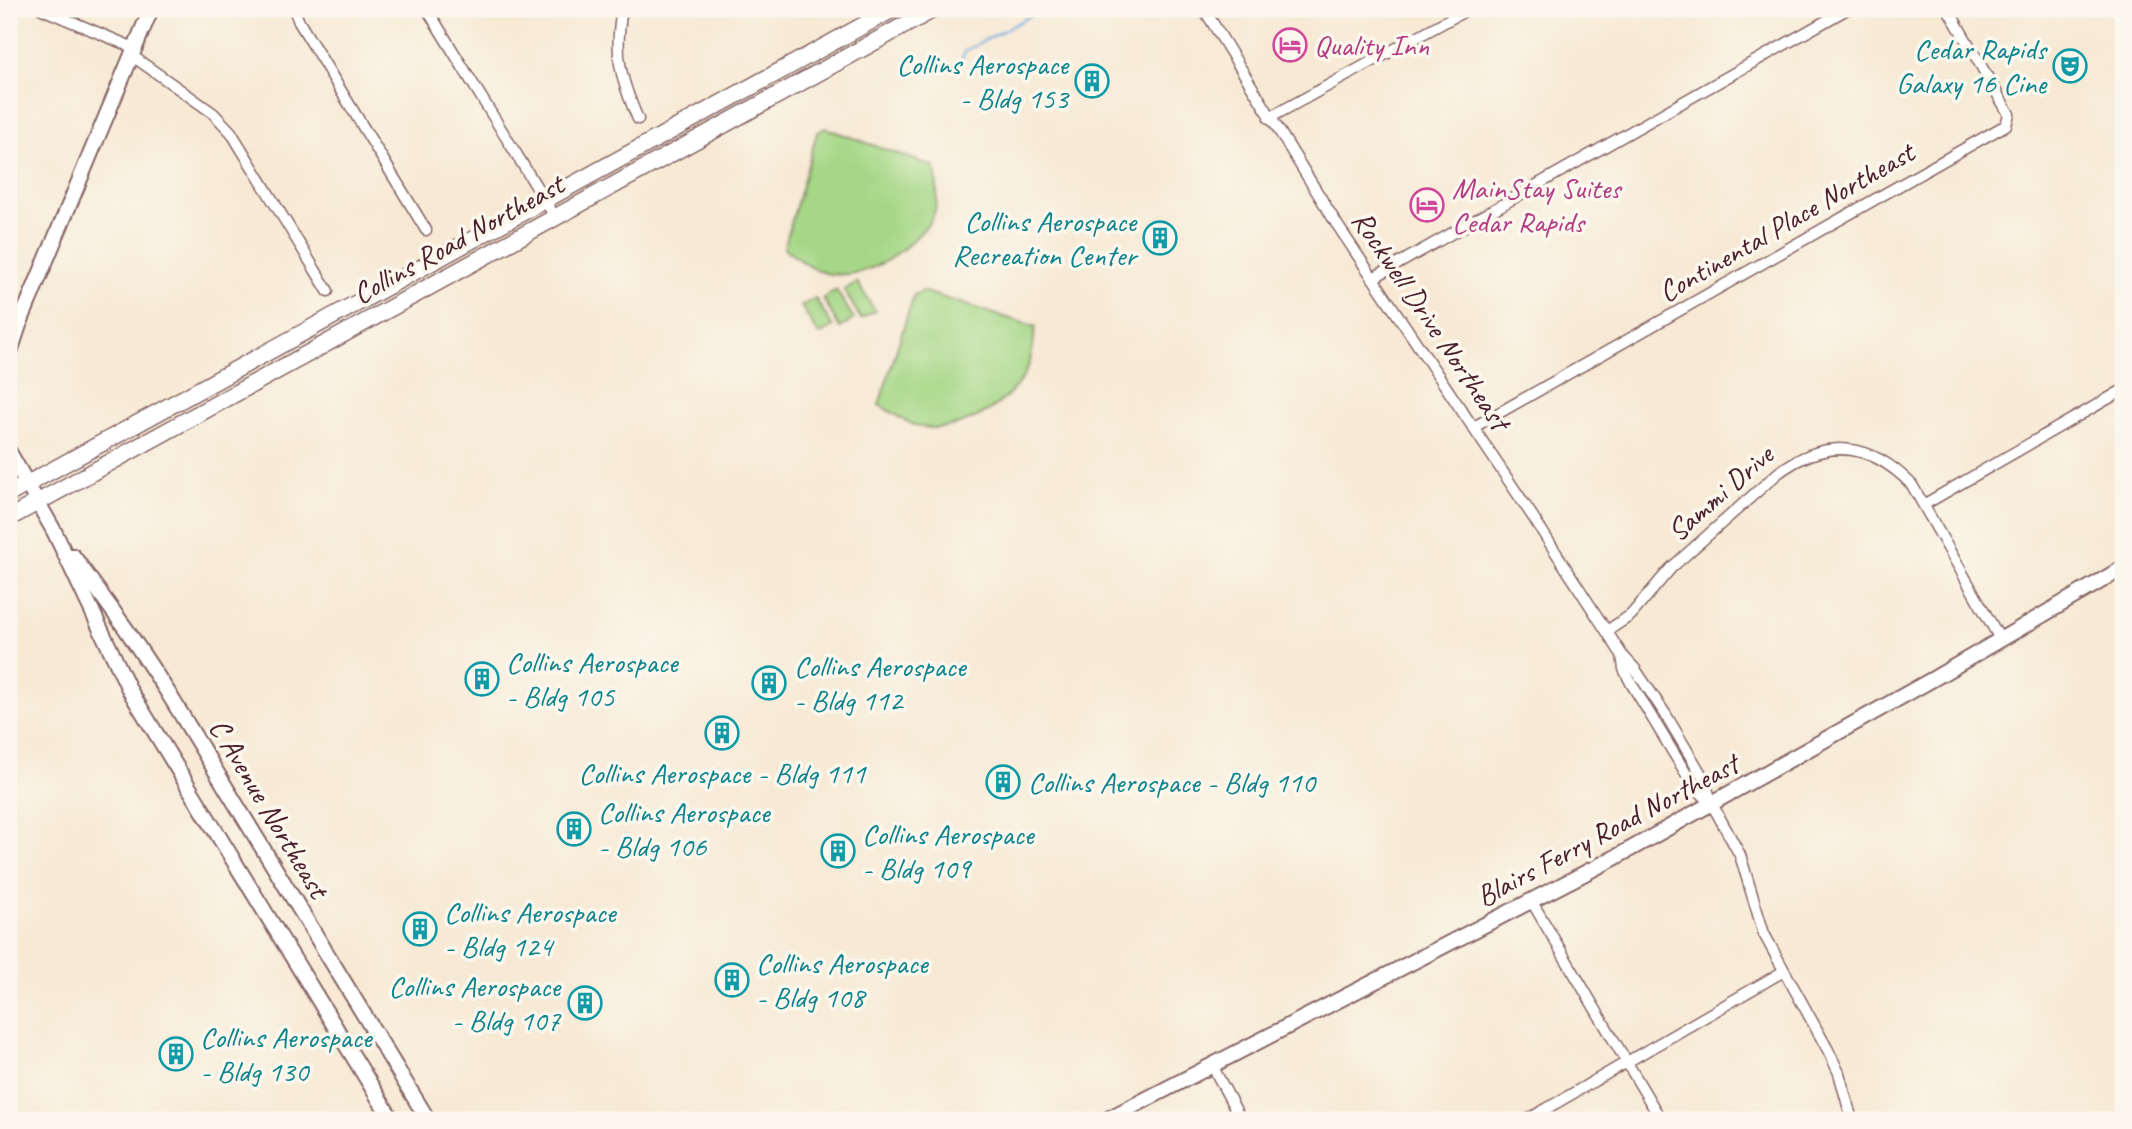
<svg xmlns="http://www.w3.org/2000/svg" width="2132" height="1129" viewBox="0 0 2132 1129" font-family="Caveat,sans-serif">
	<rect width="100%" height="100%" fill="#fbf7ec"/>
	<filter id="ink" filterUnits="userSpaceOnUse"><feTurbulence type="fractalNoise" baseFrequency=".0143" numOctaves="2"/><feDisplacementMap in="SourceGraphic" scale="14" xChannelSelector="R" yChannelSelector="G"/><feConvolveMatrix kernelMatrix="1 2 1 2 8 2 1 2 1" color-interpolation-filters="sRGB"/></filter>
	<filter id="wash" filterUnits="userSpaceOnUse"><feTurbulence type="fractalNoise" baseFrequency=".00686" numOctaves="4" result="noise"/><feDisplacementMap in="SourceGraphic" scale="28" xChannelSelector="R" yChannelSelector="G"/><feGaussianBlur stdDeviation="1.57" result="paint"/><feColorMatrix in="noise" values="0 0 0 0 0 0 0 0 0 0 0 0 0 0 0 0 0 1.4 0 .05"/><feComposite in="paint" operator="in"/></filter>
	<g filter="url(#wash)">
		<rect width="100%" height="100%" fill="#f7e9d4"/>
		<!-- green -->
		<path fill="#a5d786" stroke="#787b58" stroke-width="2" d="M825 128 935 167C937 184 940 203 931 220 929 224 924 228 921 232 898 257 866 278 831 274 814 272 797 258 784 248L817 133Z
			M857 282 875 311 861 319 844 290Z
			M836 290 854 319 840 328 823 298Z
			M922 291 1036 327C1033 339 1033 353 1029 364 1015 404 953 440 912 424 901 419 890 411 879 405L914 295Z
			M815 298 833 327 819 335 801 306Z"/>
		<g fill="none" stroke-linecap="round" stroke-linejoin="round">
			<!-- stream -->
			<path stroke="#6aa4da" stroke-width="2.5" d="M957 71 965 51 1043 9"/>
		</g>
	</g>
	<g filter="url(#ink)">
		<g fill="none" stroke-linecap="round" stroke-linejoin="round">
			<defs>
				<path id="minor" d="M42 9 134 48
					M294 9 299 22 426 230
					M427 9 555 217
					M622 9C614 54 620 78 638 119
					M1204 9 1338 226 1531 514 1622 655 1635 669 1666 715 1704 779 1712 804 1740 855 1764 934 1828 1050 1839 1073 1852 1120
					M131 55 213 113 231 132 328 291
					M1269 118 1468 9
					M1373 278 1847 9
					M1474 427 2006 125 2009 114 1948 9
					M1925 504 2123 390
					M1607 631 1631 615 1671 568 1778 473C1826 437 1871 442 1912 485L2000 639
					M1622 655 1624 669 1631 683 1693 785 1711 803
					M1532 902 1661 1120
					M1213 1067 1241 1120
					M1527 1120 1784 971"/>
				<path id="secondary" d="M9 355 19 325 151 9
					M9 452 54 531 130 691 392 1120
					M73 556 126 629 167 691 428 1120
					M1106 1120 1618 856 1933 679 2123 568"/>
				<path id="trunk" d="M9 494 893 9
					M9 518 934 9"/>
			</defs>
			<!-- minor casing -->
			<use href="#minor" stroke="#876666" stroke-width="13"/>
			<!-- secondary casing -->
			<use href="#secondary" stroke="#876666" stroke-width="18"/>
			<!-- trunk casing -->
			<use href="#trunk" stroke="#876666" stroke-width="19"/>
			<!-- minor -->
			<use href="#minor" stroke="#fff" stroke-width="10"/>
			<!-- secondary -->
			<use href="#secondary" stroke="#fff" stroke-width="14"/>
			<!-- trunk -->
			<use href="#trunk" stroke="#fff" stroke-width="16"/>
		</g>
	</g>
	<!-- icons -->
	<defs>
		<symbol id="hotel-ring" viewBox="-11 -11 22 22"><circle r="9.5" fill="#fbf7ec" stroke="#d1479c" stroke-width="1.5"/><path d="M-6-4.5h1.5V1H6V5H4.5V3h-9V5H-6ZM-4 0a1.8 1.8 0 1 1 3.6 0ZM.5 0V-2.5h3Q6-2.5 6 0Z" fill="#d1479c"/></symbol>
		<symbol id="theatre-ring" viewBox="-11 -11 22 22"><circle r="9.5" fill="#fbf7ec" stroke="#0f9aa8" stroke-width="1.5"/><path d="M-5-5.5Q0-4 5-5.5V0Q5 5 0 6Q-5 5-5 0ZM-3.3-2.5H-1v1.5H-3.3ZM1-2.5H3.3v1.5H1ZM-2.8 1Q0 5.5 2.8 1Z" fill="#0f9aa8"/></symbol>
		<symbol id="building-ring" viewBox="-11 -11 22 22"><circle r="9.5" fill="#fbf7ec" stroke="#0f9aa8" stroke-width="1.5"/><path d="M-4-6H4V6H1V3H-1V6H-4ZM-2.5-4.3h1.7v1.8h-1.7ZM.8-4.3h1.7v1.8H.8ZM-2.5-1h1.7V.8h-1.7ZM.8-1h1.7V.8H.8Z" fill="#0f9aa8"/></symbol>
	</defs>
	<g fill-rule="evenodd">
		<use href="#hotel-ring" x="1271" y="26" width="38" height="38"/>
		<use href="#theatre-ring" x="2051" y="47" width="38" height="38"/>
		<use href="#building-ring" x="1073" y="62" width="38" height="38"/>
		<use href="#hotel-ring" x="1408" y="186" width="38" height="38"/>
		<use href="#building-ring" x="1141" y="219" width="38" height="38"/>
		<use href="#building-ring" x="463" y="660" width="38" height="38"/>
		<use href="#building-ring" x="750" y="664" width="38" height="38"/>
		<use href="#building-ring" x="703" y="714" width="38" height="38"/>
		<use href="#building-ring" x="984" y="763" width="38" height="38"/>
		<use href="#building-ring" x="555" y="810" width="38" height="38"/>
		<use href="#building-ring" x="819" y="832" width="38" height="38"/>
		<use href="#building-ring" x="401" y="910" width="38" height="38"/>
		<use href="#building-ring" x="713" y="961" width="38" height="38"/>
		<use href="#building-ring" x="566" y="984" width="38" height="38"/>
		<use href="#building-ring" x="157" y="1035" width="38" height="38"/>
	</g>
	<g text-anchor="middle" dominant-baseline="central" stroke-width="7" stroke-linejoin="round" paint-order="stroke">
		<!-- hotel labels -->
		<g font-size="30" fill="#b23c85" stroke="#fbf7ec" text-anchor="start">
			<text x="1314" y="45">Quality Inn</text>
			<text x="1452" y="188">MainStay Suites<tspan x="1452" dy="34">Cedar Rapids</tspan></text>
		</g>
		<!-- culture labels -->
		<g font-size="30" fill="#0d838f" stroke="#fbf7ec" text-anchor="start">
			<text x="2046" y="49" text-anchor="end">Cedar Rapids<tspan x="2046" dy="34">Galaxy 16 Cine</tspan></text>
			<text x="1068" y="64" text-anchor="end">Collins Aerospace<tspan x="1068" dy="34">- Bldg 153</tspan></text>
			<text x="1136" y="221" text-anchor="end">Collins Aerospace<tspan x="1136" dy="34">Recreation Center</tspan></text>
			<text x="506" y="662">Collins Aerospace<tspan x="506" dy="34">- Bldg 105</tspan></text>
			<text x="794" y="666">Collins Aerospace<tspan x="794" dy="34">- Bldg 112</tspan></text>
			<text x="722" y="773" text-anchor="middle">Collins Aerospace - Bldg 111</text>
			<text x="1028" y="782">Collins Aerospace - Bldg 110</text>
			<text x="598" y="812">Collins Aerospace<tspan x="598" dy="34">- Bldg 106</tspan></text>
			<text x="862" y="834">Collins Aerospace<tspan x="862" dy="34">- Bldg 109</tspan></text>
			<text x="444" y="912">Collins Aerospace<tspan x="444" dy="34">- Bldg 124</tspan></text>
			<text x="756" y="963">Collins Aerospace<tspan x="756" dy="34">- Bldg 108</tspan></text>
			<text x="560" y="986" text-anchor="end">Collins Aerospace<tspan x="560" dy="34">- Bldg 107</tspan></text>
			<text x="200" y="1037">Collins Aerospace<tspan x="200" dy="34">- Bldg 130</tspan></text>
		</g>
		<!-- street labels -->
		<g font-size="30" fill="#4a1f2b" stroke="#fbf7ec">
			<text transform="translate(1786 222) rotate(-30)">Continental Place Northeast</text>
			<text transform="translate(458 239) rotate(-29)">Collins Road Northeast</text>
			<text transform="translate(1431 320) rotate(56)">Rockwell Drive Northeast</text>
			<text transform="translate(1720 493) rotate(-41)">Sammi Drive</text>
			<text transform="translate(269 808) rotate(59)">C Avenue Northeast</text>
			<text transform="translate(1607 830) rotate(-28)">Blairs Ferry Road Northeast</text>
		</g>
	</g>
	<!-- margin -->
	<rect width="2132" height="1129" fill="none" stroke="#fbf7ec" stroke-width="35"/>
</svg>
